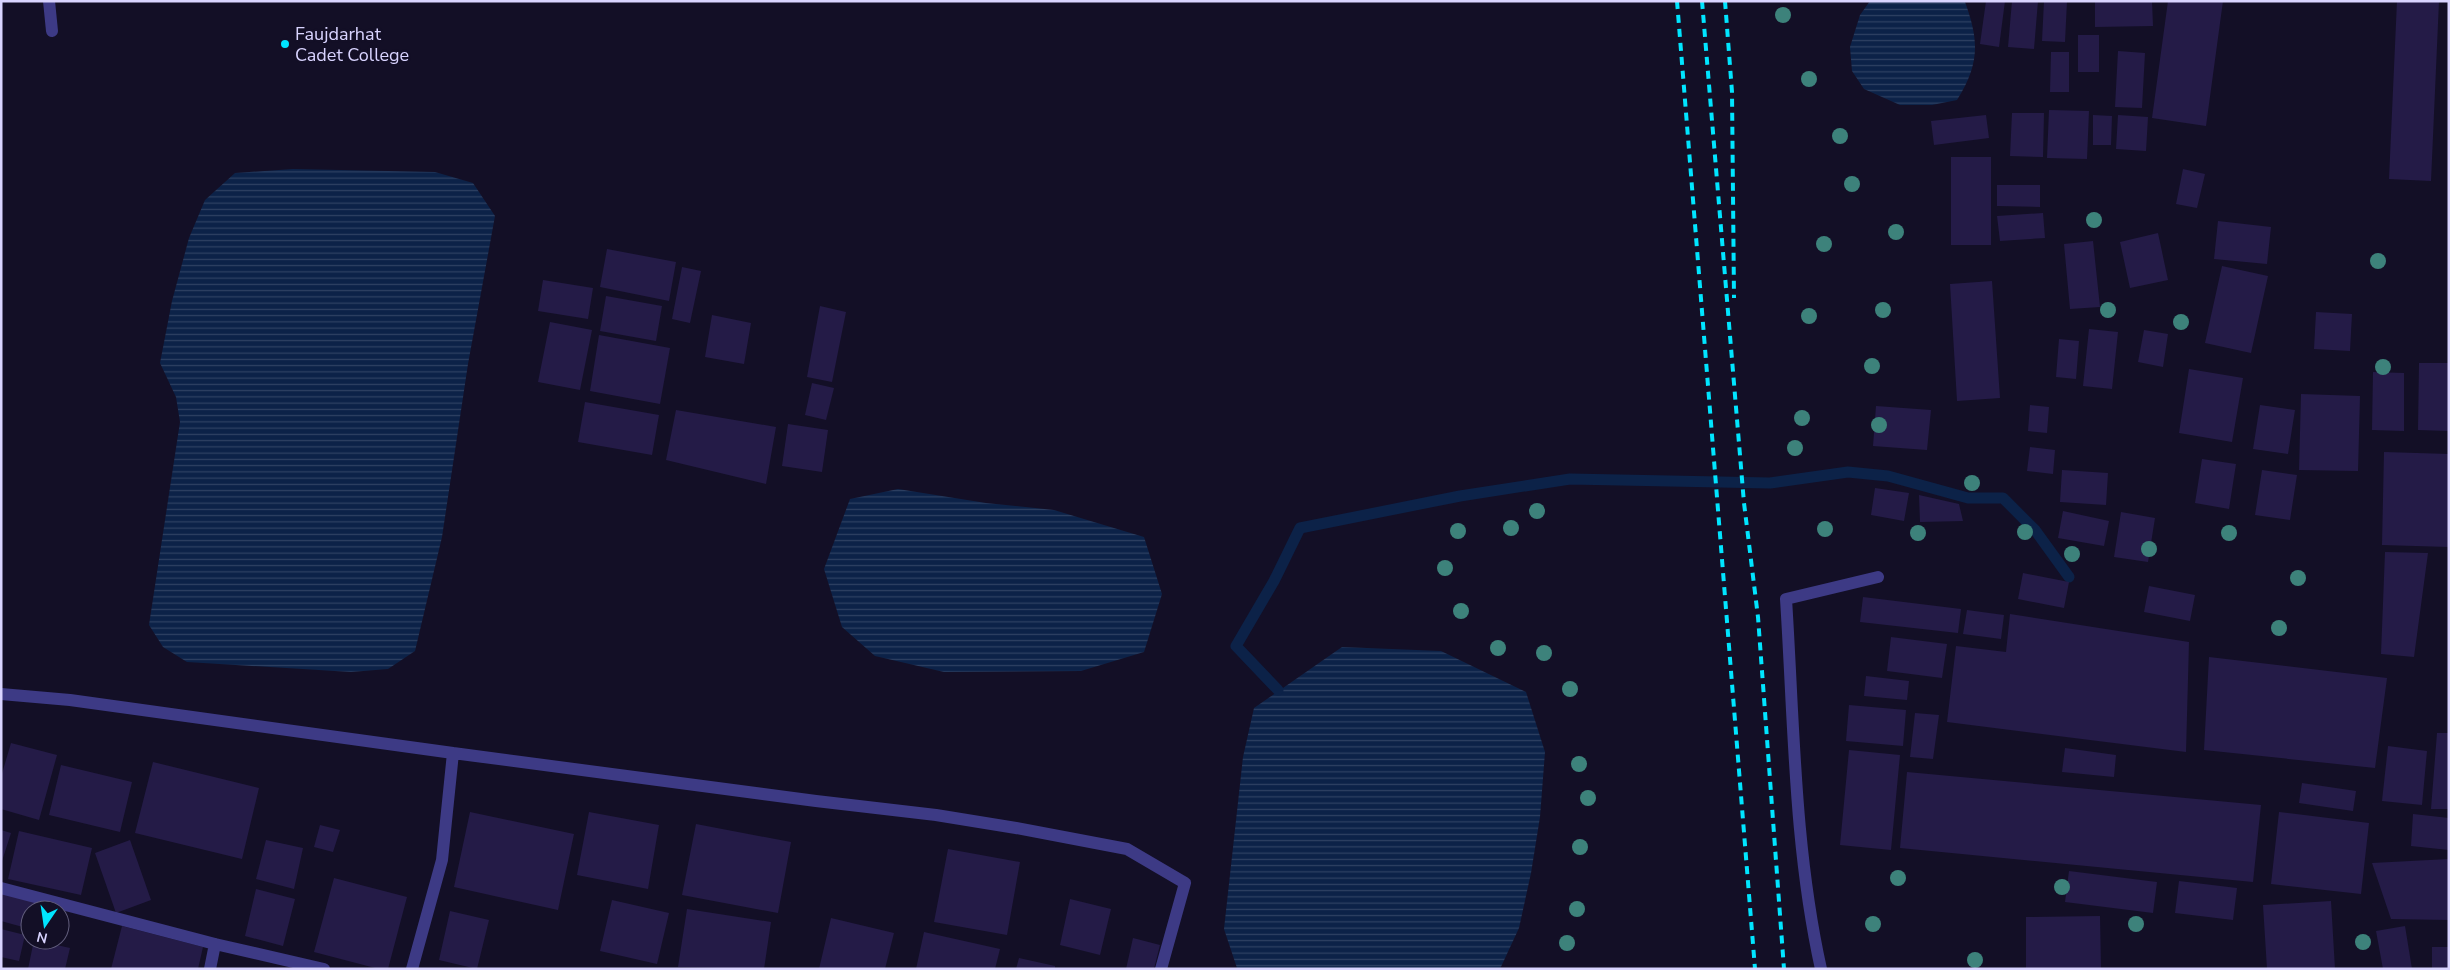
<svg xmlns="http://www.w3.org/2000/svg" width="2450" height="970" viewBox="0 0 2450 970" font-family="'Nunito Sans',sans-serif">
	<defs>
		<pattern id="water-rules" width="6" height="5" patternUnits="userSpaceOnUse" patternTransform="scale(1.25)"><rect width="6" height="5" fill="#0c2248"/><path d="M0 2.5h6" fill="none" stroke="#2f4163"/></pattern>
	</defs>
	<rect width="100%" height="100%" fill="#130f26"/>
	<!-- water -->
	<path fill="url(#water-rules)" d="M1870 1 1965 2C1979 40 1980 64 1957 100L1932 105H1900L1864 89 1852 71 1850 47 1860 15Z
		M293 169 435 172 473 183 495 216 468 364 442 537 415 651 388 669 351 672 187 662 163 647 149 625 180 422 176 397 160 363 172 301 189 238 205 200 235 173Z
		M898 489 986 503 1054 510 1144 537 1162 594 1144 652 1081 671 944 672 875 656 842 627 824 569 850 499Z
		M1342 647 1441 651 1526 692 1545 752 1540 817 1531 873 1519 928 1500 969 1237 968 1224 929 1243 757 1254 708Z"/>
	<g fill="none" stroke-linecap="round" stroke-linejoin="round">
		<!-- stream -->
		<path stroke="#0c2248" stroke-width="11" d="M1278 690 1236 646 1274 581 1300 528 1460 496 1570 479 1770 483 1848 472 1888 476 1968 498H2003L2035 530 2069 577"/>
	</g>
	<!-- building -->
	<path fill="#241b47" d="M1986 1H2005L1999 47 1980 44Z
		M2012 1H2038L2034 49 2008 47Z
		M2044 1H2067L2065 42 2042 41Z
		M2095 1H2152L2153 26 2095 27Z
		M2168 1H2223L2206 126 2152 118Z
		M2397 1H2439L2431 181 2389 179Z
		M2078 35H2099V72H2078Z
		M2118 51 2145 53 2142 108 2115 107Z
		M2051 52H2069V92H2050Z
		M2049 110 2089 111 2087 159 2047 158Z
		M2012 113H2044L2043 157 2010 156Z
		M1986 115 1989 138 1934 145 1931 121Z
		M2093 115 2112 116 2111 145H2093Z
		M2118 115 2148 117 2146 151 2116 149Z
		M1951 157H1991V245H1951Z
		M2183 169 2205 174 2197 208 2176 204Z
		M1997 185H2040V207L1997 206Z
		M2043 213 2045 238 2000 241 1997 216Z
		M2218 221 2271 227 2267 264 2214 259Z
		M2158 233 2168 280 2130 288 2120 242Z
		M2093 241 2100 307 2070 309 2064 244Z
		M607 249 676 262 669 301 600 287Z
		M2222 266 2268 276 2251 353 2205 343Z
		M682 267 701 271 690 323 672 319Z
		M543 280 593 288 588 319 538 311Z
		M1992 281 2000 398 1957 401 1950 284Z
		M606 296 662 306 656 341 600 331Z
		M820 306 846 312 832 382 807 377Z
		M2316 312 2352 314 2350 351 2314 349Z
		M712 315 751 323 744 364 705 357Z
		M550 322 592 330 580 390 538 382Z
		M2089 329 2118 332 2112 389 2083 386Z
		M2144 330 2168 334 2163 367 2138 362Z
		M599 335 670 348 660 404 590 391Z
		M2059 339 2079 341 2076 379 2056 377Z
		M2419 363H2449V431L2418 430Z
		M2189 369 2243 378 2232 442 2179 433Z
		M2373 372 2404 373V431L2372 430Z
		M812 383 834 388 826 420 805 415Z
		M2301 394 2360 396 2358 471 2299 470Z
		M585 402 659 415 652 455 578 442Z
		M2030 405 2049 407 2047 433 2028 431Z
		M2260 405 2295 410 2288 454 2253 449Z
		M1876 406 1931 410 1927 450 1873 446Z
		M676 410 776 427 766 484 666 460Z
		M788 424 828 430 822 472 782 466Z
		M2030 447 2055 450 2053 474 2027 471Z
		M2384 452 2449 454V547L2382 545Z
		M2202 459 2236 464 2229 509 2195 503Z
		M2062 470 2108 473 2106 505 2060 502Z
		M2262 470 2297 475 2290 520 2255 515Z
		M1875 488 1909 493 1904 521 1871 515Z
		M1919 495 1959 504 1963 521 1920 522Z
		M2063 511 2109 521 2104 546 2058 538Z
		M2121 512 2155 518 2148 562 2114 557Z
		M2385 552 2428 553 2414 657 2381 654Z
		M2023 573 2069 582 2064 608 2018 599Z
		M2149 586 2195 595 2190 621 2144 612Z
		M1863 597 1961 609 1958 633 1860 622Z
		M1967 610 2004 615 2001 639 1963 634Z
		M2010 614 2189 642 2186 752 1947 722 1956 646 2006 652Z
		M1891 637 1947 644 1942 678 1887 671Z
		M2209 657 2387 678 2375 768 2204 750Z
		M1866 676 1909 681 1907 700 1864 696Z
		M1849 705 1906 710 1903 746 1846 741Z
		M1915 713 1939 715 1933 759 1910 757Z
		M2437 733H2449V809H2431Z
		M11 743 57 755 39 820 1 809V777Z
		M2388 746 2427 751 2422 805 2382 801Z
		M2065 748 2116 755 2114 777 2062 772Z
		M1849 750 1900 755 1891 850 1840 845Z
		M153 762 259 788 242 859 135 833Z
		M61 765 132 782 120 832 49 815Z
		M1907 772 2261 805 2253 882 1900 848Z
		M2302 783 2356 791 2353 811 2299 803Z
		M470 812 574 834 558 910 454 887Z
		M589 812 659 825 648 889 577 875Z
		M2279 812 2369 823 2361 894 2271 884Z
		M2413 814 2449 818V850L2411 846Z
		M696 824 791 842 778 913 682 895Z
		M320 825 340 830 333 852 314 847Z
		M1 830 11 833 2 861H1Z
		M19 831 92 848 81 895 8 879Z
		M130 840 151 900 116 913 95 853Z
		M266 840 303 848 294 889 256 879Z
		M948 849 1020 862 1007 935 934 922Z
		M2449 859V920L2391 919 2372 863Z
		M2069 871 2157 882 2153 913 2065 902Z
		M334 878 407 897 388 969H379L314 952Z
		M2179 881 2237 888 2233 920 2175 913Z
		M256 889 295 899 283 946 245 936Z
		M1 892 46 903 44 910H30V929L1 921Z
		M1070 899 1111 909 1100 955 1060 945Z
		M612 900 669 913 657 964 600 951Z
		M2331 901 2335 969H2267L2263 905Z
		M687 909 771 922 764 969 678 967Z
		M450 911 489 920 477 969 439 960Z
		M2100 916 2101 969H2026V917Z
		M831 918 894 933 885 969H819Z
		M122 926 203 947 198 969H111Z
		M2405 926 2412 969H2383L2376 931Z
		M1 929 25 935 19 961 1 957Z
		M924 932 1000 949 995 969H916Z
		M1133 938 1160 945 1154 969H1126Z
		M34 940 70 948 65 969H28Z
		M2432 947H2449V969H2432Z
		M1019 958 1055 966V969H1016Z"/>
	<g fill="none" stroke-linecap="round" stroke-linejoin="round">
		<!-- minor -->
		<path stroke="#3d3a85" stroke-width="12" d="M49 1 52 31
			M1 694 70 700 453 753
			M1 888 215 944 324 969
			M210 969 215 944
			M412 969 442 860 453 753 816 801 936 815 1016 828 1127 849 1185 883 1161 969
			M1821 969C1794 847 1794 723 1786 599L1878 577"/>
		<!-- rail -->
		<path stroke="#00e5ff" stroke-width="4" stroke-dasharray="8 6" stroke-linecap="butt" d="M1677 1 1755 969
			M1702 1 1744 503 1758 617 1784 969
			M1725 1 1732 92 1734 298"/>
	</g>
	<!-- trees -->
	<g fill="#3d827b">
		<circle cx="1783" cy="15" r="8"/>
		<circle cx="1809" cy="79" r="8"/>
		<circle cx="1840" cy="136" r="8"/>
		<circle cx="1852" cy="184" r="8"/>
		<circle cx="2094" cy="220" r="8"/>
		<circle cx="1896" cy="232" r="8"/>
		<circle cx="1824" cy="244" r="8"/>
		<circle cx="2378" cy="261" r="8"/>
		<circle cx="1883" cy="310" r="8"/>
		<circle cx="2108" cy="310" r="8"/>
		<circle cx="1809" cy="316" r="8"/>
		<circle cx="2181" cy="322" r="8"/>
		<circle cx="1872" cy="366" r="8"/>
		<circle cx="2383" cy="367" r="8"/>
		<circle cx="1802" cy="418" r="8"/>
		<circle cx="1879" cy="425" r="8"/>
		<circle cx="1795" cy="448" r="8"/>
		<circle cx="1972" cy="483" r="8"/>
		<circle cx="1537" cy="511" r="8"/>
		<circle cx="1511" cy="528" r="8"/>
		<circle cx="1825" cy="529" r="8"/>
		<circle cx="1458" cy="531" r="8"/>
		<circle cx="2025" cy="532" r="8"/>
		<circle cx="1918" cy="533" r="8"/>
		<circle cx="2229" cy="533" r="8"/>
		<circle cx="2149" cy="549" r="8"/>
		<circle cx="2072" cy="554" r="8"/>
		<circle cx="1445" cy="568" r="8"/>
		<circle cx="2298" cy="578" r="8"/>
		<circle cx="1461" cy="611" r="8"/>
		<circle cx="2279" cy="628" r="8"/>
		<circle cx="1498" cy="648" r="8"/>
		<circle cx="1544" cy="653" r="8"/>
		<circle cx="1570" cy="689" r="8"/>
		<circle cx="1579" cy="764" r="8"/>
		<circle cx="1588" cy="798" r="8"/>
		<circle cx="1580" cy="847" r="8"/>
		<circle cx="1898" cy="878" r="8"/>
		<circle cx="2062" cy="887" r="8"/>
		<circle cx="1577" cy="909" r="8"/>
		<circle cx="1873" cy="924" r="8"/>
		<circle cx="2136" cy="924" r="8"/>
		<circle cx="2363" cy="942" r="8"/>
		<circle cx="1567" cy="943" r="8"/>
		<circle cx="1975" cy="960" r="8"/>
	</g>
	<!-- markers -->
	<circle fill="#00e5ff" stroke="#130f26" stroke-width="2" cx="285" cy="44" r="5"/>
	<g text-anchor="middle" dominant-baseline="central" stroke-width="4.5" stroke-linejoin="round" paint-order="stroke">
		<!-- poi labels -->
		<g font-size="18" fill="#d9d4ff" stroke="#130f26" text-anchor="start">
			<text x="295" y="34">Faujdarhat<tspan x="295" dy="21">Cadet College</tspan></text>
		</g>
	</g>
	<!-- border -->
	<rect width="2450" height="970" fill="none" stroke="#d9d4ff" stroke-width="5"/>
	<!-- north arrow -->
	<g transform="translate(45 925) rotate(193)"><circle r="24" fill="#130f26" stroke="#625e7d"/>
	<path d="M0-4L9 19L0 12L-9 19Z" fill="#00e5ff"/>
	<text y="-8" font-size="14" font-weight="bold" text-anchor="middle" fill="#d9d4ff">N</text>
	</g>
</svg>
